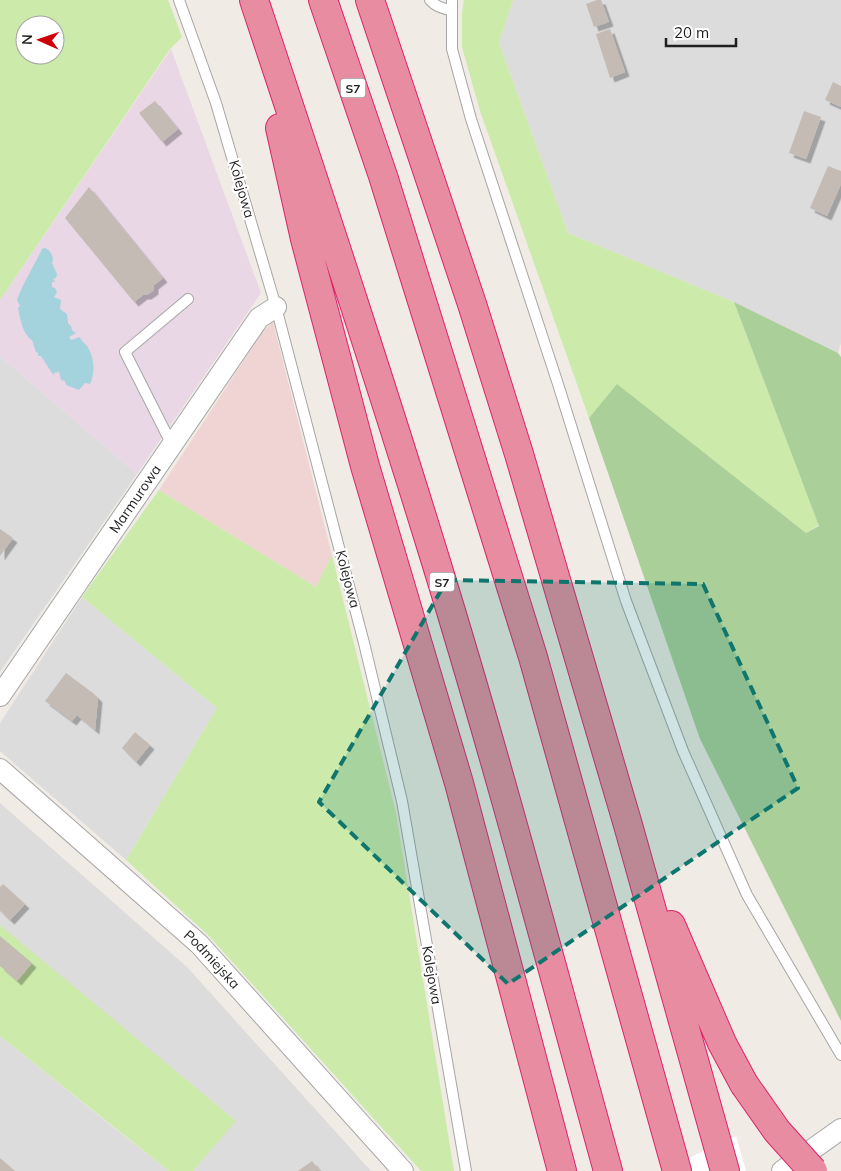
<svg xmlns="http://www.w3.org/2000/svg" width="841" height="1171" viewBox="0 0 841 1171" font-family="Mulish,sans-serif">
	<defs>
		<filter id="shadow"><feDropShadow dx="4.5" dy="4.5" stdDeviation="0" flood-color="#0004"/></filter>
	</defs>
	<rect width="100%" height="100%" fill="#f0ebe5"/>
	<!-- residential -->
	<path fill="#dddcdc" d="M513 0H841V343L838 353 734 302 568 233 499 43Z
		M0 356 137 474 0 672Z
		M82 597 217 708 126 860 0 751V723Z
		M0 803 187 967 371 1171H193L235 1120 63 979 0 1007Z
		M0 1036 113 1127 169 1171H0Z"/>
	<!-- commercial -->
	<path fill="#f0d4d4" d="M273 322 332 555 316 587 159 490 263 331Z"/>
	<!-- industrial -->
	<path fill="#e9d7e6" d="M171 49 261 293 137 474 0 356V300Z"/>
	<!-- grass -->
	<path fill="#cceaaa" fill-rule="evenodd" d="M0 0H168L182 37 170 49 0 300ZM25 25H55V55H25Z
		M464 0H513L499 43 568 233 734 302 819 525 806 533 617 385 589 418 480 111 462 47V13Z
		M159 490 316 587 332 555 396 813 454 1171H421L208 935 126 860 217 708 82 597Z
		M0 925 236 1121 193 1171H169L0 1036Z"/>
	<!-- forest -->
	<path fill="#abcf99" d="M734 302 838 353 841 357V1021L700 739 589 418 617 384 806 533 819 526Z"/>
	<!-- water -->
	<path fill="#a5d3dd" d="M44 248C49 248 53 255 53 260L52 263 57 274 56 278 53 279 55 282H52V287L55 288 57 292 54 297 61 300 60 309 67 314 68 323 71 326 72 330 76 333 69 337 71 340 80 337C81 341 84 342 87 346 94 357 96 371 90 384L85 383 79 390 66 385 65 381 61 380 59 372 54 373V375L52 373 41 356H38V353L36 352 32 340C23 335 20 318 18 308L20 306 17 300C23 283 34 266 42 249Z"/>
	<!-- pier -->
	<path fill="#fff" d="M736 1136 746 1171H661Z"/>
	<!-- building -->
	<path fill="#c4bbb4" filter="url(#shadow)" d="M597 0H601L609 22 594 27 586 4Z
		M610 29 625 72 610 78 596 34Z
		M833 82 841 86V107L825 100Z
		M155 101 178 129 162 142 139 113Z
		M804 111 821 117 806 159 789 153Z
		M828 166 841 171V184L827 216 810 208Z
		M89 187 163 278 154 285V290L147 295H143L134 302 65 218Z
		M0 529 13 538 0 556Z
		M66 673 93 693 98 698 95 730 77 715 72 721 45 701Z
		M135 732 150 745 136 762 122 748Z
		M3 884 25 904 10 920 0 911V887Z
		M0 936 32 963 17 981 0 966Z
		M0 1158 15 1171H0Z
		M312 1161 320 1171H298Z"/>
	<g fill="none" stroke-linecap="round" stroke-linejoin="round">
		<defs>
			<path id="lane" d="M179 0 216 103 276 307 364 643 402 801 466 1171
				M430 0C436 7 443 9 452 10
				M452 0V49L471 119 557 381 626 601 683 751 747 895 841 1055
				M172 445 125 352 188 299"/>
			<g id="street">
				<path id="s1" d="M0 696 259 318 276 307"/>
				<path id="s2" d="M0 769 199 944 403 1171"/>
				<path d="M782 1171 841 1129"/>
			</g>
			<path id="highway" d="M254 0C316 187 378 373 436 562 498 763 552 968 608 1171
				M323 0 383 176 533 657 677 1171
				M370 0 472 304 519 454 628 825 725 1171
				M280 128 305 239 365 466 459 783 562 1171
				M671 925 722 1043 744 1084"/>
		</defs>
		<!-- lane casing -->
		<use href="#lane" stroke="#a6a6a6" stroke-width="12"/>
		<!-- street casing -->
		<use href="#street" stroke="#a6a6a6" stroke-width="22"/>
		<!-- highway casing -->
		<use href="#highway" stroke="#dc246b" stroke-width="30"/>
		<!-- lane -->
		<use href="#lane" stroke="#fff" stroke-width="10"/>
		<!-- street -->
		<use href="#street" stroke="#fff" stroke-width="20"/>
		<!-- highway -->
		<use href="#highway" stroke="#e78ca1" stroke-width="28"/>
		<defs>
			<path id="highway-bridge" d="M744 1084 777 1131 813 1171"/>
		</defs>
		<!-- highway-bridge casing -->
		<use href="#highway-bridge" stroke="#dc246b" stroke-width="30" stroke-linecap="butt"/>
		<!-- highway-bridge -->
		<use href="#highway-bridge" stroke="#e78ca1" stroke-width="28"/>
	</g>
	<!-- marked area -->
	<path fill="#0f766e" fill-opacity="0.2" stroke="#0f766e" stroke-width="4" stroke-dasharray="10 6" stroke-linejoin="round" d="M447 580 703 584 798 788 508 984 319 802Z"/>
	<g text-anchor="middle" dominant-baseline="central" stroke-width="4.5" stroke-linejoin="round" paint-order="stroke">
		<!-- shield labels -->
		<g fill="#fff" stroke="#626262" stroke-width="1">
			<rect x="340.5" y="78.5" width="25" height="19" rx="4"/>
			<rect x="429.5" y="572.5" width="25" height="19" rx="4"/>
		</g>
		<g font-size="12" font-weight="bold" fill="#1f1f1f">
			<text x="353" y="88">S7</text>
			<text x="442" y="582">S7</text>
		</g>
		<!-- street labels -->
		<g font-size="14" fill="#1f1f1f" stroke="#fff">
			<text transform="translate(242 189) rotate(74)">Kolejowa</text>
			<text stroke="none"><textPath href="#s1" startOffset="239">Marmurowa</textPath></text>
			<text transform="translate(348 579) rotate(75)">Kolejowa</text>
			<text stroke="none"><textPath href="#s2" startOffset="285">Podmiejska</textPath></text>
			<text transform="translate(432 975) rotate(80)">Kolejowa</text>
		</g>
	</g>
	<!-- north arrow -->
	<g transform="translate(40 40) rotate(272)"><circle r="24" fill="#ffffff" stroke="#a5a5a5"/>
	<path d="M0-4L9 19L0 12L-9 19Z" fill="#cd0009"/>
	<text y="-8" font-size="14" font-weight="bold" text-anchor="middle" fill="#1f1f1f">N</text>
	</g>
	<!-- scale -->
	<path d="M666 38v8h70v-8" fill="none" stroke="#1f1f1f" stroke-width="2.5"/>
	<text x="674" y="38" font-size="15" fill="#1f1f1f" stroke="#ffffff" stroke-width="4" paint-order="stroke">20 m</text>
</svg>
